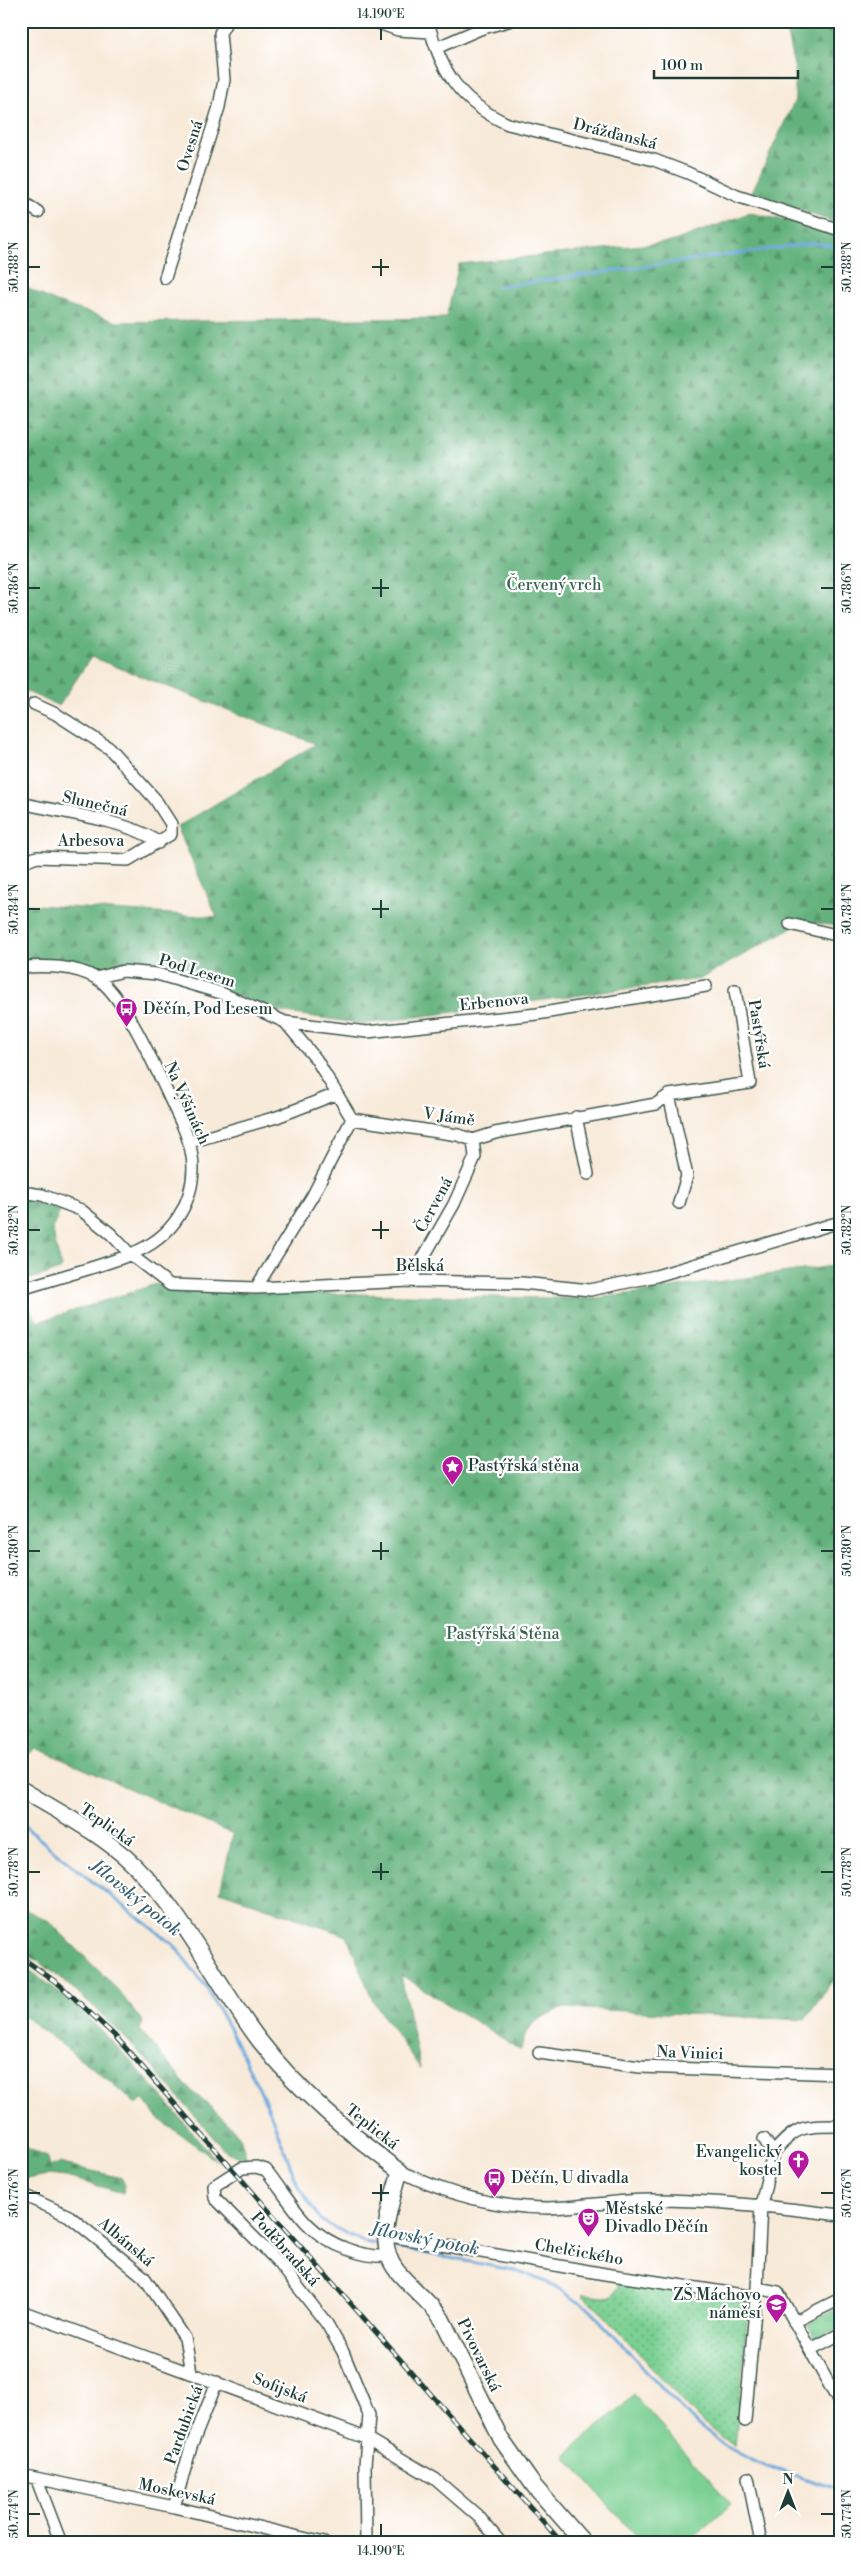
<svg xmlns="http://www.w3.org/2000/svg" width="861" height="2564" viewBox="0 0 861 2564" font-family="'Libre Bodoni',serif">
	<defs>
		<pattern id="grass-tufts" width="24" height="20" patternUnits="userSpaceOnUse" patternTransform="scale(1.25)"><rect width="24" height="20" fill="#7bd093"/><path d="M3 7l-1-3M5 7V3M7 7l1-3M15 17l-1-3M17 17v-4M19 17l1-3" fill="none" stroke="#64aa79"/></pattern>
		<pattern id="forest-firs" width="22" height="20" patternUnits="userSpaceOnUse" patternTransform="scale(1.25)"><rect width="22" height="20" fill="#64b27d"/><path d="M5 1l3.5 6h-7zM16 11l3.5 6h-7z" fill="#529267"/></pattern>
		<pattern id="park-dots" width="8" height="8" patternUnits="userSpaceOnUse" patternTransform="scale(1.25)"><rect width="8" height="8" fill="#7bd093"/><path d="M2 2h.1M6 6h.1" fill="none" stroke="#64aa79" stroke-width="1.8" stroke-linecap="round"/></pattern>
	</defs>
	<rect width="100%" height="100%" fill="#fff"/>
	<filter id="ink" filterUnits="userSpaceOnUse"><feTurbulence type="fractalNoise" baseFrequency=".02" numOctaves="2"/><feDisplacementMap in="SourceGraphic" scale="10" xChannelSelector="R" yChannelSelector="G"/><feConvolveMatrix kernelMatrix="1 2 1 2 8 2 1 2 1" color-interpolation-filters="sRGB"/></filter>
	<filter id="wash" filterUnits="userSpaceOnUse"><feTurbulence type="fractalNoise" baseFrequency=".0096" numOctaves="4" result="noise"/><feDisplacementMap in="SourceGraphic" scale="20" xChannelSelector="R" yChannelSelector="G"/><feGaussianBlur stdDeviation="1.12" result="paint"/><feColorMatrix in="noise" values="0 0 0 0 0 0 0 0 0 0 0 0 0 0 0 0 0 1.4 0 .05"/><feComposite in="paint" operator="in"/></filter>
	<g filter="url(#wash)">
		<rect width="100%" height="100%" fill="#f8ead9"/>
		<!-- grass -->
		<path fill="url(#grass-tufts)" stroke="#4d8664" d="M840 2306V2328L815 2340 809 2324Z"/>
		<!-- forest -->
		<path fill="url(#forest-firs)" stroke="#427858" d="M784 21H840V224L751 194 795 100V70Z
			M750 213 798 223 840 237V926L802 922 700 979 364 1024 280 1012 186 978 138 970 21 961V904L217 917 177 827 316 744 91 657 59 706 21 689V285L54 301 117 322 446 318 459 264 671 242Z
			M21 1200 42 1203 60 1211 52 1229 61 1267 60 1270 21 1282Z
			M840 1265V1981H832L805 2020 565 2008C541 2016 526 2023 521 2050L401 1975 420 2068 373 2001 347 1936 220 1891 233 1834 36 1748 21 1761V1293L38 1322 156 1284 165 1290 591 1299Z
			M24 1909 49 1921 117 1989 143 2022 140 2030C155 2047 169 2065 184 2083 205 2106 242 2125 246 2158L226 2152C163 2080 103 2002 21 1950V1912Z
			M21 1965C99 2015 157 2092 217 2161L156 2117 143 2099 136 2104 106 2078 21 2014Z
			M21 2145 48 2158 50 2167 59 2163 122 2178 125 2186 123 2193 66 2177 48 2175 21 2180Z"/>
		<!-- park -->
		<path fill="url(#park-dots)" stroke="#4d8664" d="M621 2283 743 2302 748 2309 735 2447 700 2420 602 2313 583 2296 584 2294 612 2297Z"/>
		<!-- garden -->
		<path fill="#7bd093" stroke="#4d8664" d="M634 2395 731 2504 687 2543H642L565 2456Z"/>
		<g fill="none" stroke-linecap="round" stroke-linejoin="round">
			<!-- stream -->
			<path stroke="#6ca8dd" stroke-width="3" d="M497 287 814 243 840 247
				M21 1823 61 1857 173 1944 206 1987 231 2032 268 2107 299 2188 322 2221 363 2242 381 2245
				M392 2247 518 2271 553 2285 589 2309 694 2422 725 2446 759 2464 840 2490"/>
		</g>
	</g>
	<g filter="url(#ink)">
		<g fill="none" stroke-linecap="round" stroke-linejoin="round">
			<defs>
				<path id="minor" d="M373 21 398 30 431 32
					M428 21C440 71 461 103 508 124L654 160 688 173 737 196 840 230
					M436 48 480 29 508 21
					M21 201 38 212
					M165 278 219 107 224 80 220 33 227 21
					M21 803C54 811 137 822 158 843
					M21 863 37 857 128 860 171 834V824L155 799 109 748 56 714 34 704
					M790 924 840 936
					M21 967C47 966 73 965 96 978 126 994 165 1090 182 1124 192 1147 197 1168 189 1194 173 1243 135 1254 91 1268 68 1275 44 1282 21 1289
					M96 978 123 971 157 974 221 993 285 1022 316 1059 352 1119 458 1135 473 1140 495 1133 656 1104 669 1095 750 1083 735 990
					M285 1022 367 1032 537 1014 706 986
					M669 1095 687 1176 679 1203
					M576 1117 588 1174
					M190 1142 277 1117 336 1094
					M21 1192 42 1195 81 1210 111 1234 131 1255 170 1285 256 1288 410 1281 522 1283 590 1290 656 1276 840 1222
					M410 1281 454 1204 475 1157 473 1140
					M256 1288 313 1195 352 1119
					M539 2053 640 2067 840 2074
					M773 2153C797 2125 803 2126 840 2126
					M400 2171C448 2195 496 2208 549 2208 583 2207 617 2200 651 2200 714 2200 777 2207 840 2215
					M21 2194 69 2216 144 2277 185 2338 191 2372
					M396 2237 605 2274 756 2297
					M757 2288 778 2292 840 2404
					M21 2311 366 2438 435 2479 479 2517 501 2543
					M794 2322 840 2299
					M811 2349 840 2334
					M745 2421 757 2288 761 2205 773 2153 764 2139
					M21 2475 174 2507 324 2543
					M748 2478 761 2543
					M37 2480 61 2543
					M174 2507 191 2447 217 2382
					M366 2543 365 2465 369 2415 343 2352 327 2324 280 2264 215 2198 214 2186 242 2168 256 2167 266 2170C292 2203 305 2234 347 2249 361 2254 372 2257 388 2256"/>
				<path id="major" d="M21 1789C59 1812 102 1834 134 1865 185 1915 216 1983 259 2040 299 2092 349 2133 400 2171 392 2202 374 2243 397 2271 411 2288 429 2301 442 2319L501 2439 534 2486 584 2543"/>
			</defs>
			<!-- minor casing -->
			<use href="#minor" stroke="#40574d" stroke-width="14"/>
			<!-- major casing -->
			<use href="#major" stroke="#40574d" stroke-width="18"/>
			<!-- minor -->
			<use href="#minor" stroke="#fff" stroke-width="11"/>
			<!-- major -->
			<use href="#major" stroke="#fff" stroke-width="15"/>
			<defs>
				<path id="rail" d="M21 1957 60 1985 114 2035 562 2543"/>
			</defs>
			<!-- rail casing -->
			<use href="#rail" stroke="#1f3d34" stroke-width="5"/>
			<!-- rail -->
			<use href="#rail" stroke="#fff" stroke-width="3" stroke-dasharray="9" stroke-linecap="butt"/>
		</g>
	</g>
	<!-- ticks -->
	<path fill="none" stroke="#1f3d34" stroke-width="2" d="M381 28V40M381 259V276M28 267H40M372 267H389M821 267H834M381 579V597M28 588H40M372 588H389M821 588H834M381 900V918M28 909H40M372 909H389M821 909H834M381 1221V1239M28 1230H40M372 1230H389M821 1230H834M381 1542V1560M28 1551H40M372 1551H389M821 1551H834M381 1863V1880M28 1872H40M372 1872H389M821 1872H834M381 2184V2201M28 2193H40M372 2193H389M821 2193H834M28 2514H40M821 2514H834M381 2524V2536"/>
	<!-- icons -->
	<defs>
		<symbol id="bus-pin" viewBox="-11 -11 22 30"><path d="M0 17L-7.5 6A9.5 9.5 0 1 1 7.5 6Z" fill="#b5179e" stroke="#fff"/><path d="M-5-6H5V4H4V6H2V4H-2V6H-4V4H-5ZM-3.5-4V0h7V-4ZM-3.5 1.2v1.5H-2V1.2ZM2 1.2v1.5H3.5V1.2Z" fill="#fff"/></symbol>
		<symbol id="sight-pin" viewBox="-11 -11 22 30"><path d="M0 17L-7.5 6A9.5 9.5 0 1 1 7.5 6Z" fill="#b5179e" stroke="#fff"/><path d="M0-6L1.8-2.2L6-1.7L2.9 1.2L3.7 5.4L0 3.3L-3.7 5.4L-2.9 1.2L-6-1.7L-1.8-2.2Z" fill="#fff"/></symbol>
		<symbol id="church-pin" viewBox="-11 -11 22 30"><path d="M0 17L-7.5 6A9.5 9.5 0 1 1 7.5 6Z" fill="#b5179e" stroke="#fff"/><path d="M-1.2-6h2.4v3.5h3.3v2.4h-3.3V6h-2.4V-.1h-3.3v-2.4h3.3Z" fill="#fff"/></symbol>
		<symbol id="theatre-pin" viewBox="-11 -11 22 30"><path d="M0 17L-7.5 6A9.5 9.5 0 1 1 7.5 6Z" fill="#b5179e" stroke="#fff"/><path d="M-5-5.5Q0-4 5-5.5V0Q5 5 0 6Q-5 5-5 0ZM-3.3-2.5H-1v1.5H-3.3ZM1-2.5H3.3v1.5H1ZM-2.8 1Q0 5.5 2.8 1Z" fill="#fff"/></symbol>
		<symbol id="school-pin" viewBox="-11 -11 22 30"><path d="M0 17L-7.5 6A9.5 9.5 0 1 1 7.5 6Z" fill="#b5179e" stroke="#fff"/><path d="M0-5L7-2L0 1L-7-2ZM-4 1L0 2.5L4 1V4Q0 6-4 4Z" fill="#fff"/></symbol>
	</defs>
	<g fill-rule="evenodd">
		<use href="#bus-pin" x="114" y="996" width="25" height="34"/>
		<use href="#sight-pin" x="440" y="1454" width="25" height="34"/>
		<use href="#church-pin" x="786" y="2148" width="25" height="34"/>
		<use href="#bus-pin" x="482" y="2166" width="25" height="34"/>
		<use href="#theatre-pin" x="576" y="2206" width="25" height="34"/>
		<use href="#school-pin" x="764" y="2292" width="25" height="34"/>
	</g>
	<g text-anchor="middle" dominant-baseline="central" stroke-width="4.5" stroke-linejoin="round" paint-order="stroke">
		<!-- street labels -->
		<g font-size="16" fill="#1f3d34" stroke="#fff">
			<text transform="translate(615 134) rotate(14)">Drážďanská</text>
			<text transform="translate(190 146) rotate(-73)">Ovesná</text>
			<text transform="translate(95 804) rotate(13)">Slunečná</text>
			<text x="91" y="841">Arbesova</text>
			<text transform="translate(197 971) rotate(17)">Pod Lesem</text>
			<text transform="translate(494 1002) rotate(-6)">Erbenova</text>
			<text transform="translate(759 1034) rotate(81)">Pastýřská</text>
			<text transform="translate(187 1103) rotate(66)">Na Výšinách</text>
			<text transform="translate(449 1117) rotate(8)">V Jámě</text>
			<text transform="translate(434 1205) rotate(-62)">Červená</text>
			<text x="420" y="1266">Bělská</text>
			<text transform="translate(107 1825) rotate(35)">Teplická</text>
			<text transform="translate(690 2053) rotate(2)">Na Vinici</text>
			<text transform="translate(372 2127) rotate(38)">Teplická</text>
			<text transform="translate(126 2242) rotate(40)">Albánská</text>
			<text transform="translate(285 2249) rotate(48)">Poděbradská</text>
			<text transform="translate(579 2252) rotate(10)">Chelčického</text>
			<text transform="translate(479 2355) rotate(64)">Pivovarská</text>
			<text transform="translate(280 2388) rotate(21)">Sofijská</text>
			<text transform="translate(184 2425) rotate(-70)">Pardubická</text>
			<text transform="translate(177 2492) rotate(12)">Moskevská</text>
		</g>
		<!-- park labels -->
		<g font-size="16" fill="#36624c" stroke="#fff">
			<text x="554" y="585">Červený vrch</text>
			<text x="503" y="1634">Pastýřská Stěna</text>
		</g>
		<!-- poi labels -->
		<g font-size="16" fill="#1f3d34" stroke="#fff" text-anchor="start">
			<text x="143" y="1009">Děčín, Pod Lesem</text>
			<text x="468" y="1466">Pastýřská stěna</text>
			<text x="782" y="2152" text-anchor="end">Evangelický<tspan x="782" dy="18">kostel</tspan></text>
			<text x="511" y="2178">Děčín, U divadla</text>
			<text x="605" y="2209">Městské<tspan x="605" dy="18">Divadlo Děčín</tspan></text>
			<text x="761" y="2295" text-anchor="end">ZŠ Máchovo<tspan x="761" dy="18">náměsí</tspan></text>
		</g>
		<!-- water labels -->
		<g font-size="18" font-style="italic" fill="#3a626f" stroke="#fff">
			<text transform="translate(136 1898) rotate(39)">Jílovský potok</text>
			<text transform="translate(425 2239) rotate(11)">Jílovský potok</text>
		</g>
	</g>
	<!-- margin -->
	<rect width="861" height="2564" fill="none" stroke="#fff" stroke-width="55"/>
	<!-- north arrow -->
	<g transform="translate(788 2492)" stroke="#ffffff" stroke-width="4" paint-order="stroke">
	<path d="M0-4L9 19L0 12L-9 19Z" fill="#1f3d34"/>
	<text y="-8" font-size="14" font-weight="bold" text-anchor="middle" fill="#1f3d34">N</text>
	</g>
	<!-- scale -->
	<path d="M654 70v8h144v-8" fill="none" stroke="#1f3d34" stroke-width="2.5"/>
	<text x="661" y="70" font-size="15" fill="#1f3d34" stroke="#ffffff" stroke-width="4" paint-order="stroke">100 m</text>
	<rect x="28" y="28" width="806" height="2508" fill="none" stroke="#1f3d34" stroke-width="2"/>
	<g font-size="12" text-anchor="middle" fill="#1f3d34">
		<text x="381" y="18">14.190°E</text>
		<text transform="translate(14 267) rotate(-90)" y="4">50.788°N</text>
		<text transform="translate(847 267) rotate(-90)" y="4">50.788°N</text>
		<text transform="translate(14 588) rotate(-90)" y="4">50.786°N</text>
		<text transform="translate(847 588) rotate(-90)" y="4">50.786°N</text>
		<text transform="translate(14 909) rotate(-90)" y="4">50.784°N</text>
		<text transform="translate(847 909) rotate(-90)" y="4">50.784°N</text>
		<text transform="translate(14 1230) rotate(-90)" y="4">50.782°N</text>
		<text transform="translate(847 1230) rotate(-90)" y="4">50.782°N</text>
		<text transform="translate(14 1551) rotate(-90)" y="4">50.780°N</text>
		<text transform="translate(847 1551) rotate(-90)" y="4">50.780°N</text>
		<text transform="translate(14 1872) rotate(-90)" y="4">50.778°N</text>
		<text transform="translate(847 1872) rotate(-90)" y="4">50.778°N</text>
		<text transform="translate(14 2193) rotate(-90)" y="4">50.776°N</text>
		<text transform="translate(847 2193) rotate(-90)" y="4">50.776°N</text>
		<text transform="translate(14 2514) rotate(-90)" y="4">50.774°N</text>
		<text transform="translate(847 2514) rotate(-90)" y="4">50.774°N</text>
		<text x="381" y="2555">14.190°E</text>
	</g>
</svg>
